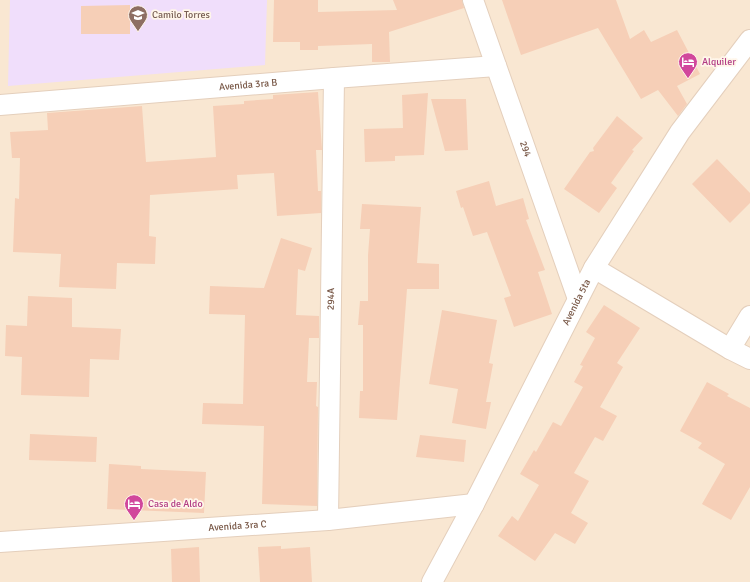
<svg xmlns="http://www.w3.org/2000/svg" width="750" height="582" viewBox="0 0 750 582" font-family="Signika,sans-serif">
	<rect width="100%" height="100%" fill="#fef3e2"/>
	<!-- residential -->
	<path fill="#f9e7d2" d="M0 0H750V582H0Z"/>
	<!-- education -->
	<path fill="#f0defb" d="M10 0H267L265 65 8 86Z"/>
	<!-- building -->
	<path fill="#f6cfb7" d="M274 0H318V12L397 10 393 0H462L464 8 389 32 390 62H372V44L318 46V50H300V42H273Z
		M502 0H616L630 39 644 30 651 42 677 30 700 74 677 86 687 104 678 116 658 90 641 99 598 28 521 55Z
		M130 5V34H81V6Z
		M318 92 322 150H316L318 191H321V213L277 216 274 173 237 175 238 189 150 195 149 236 156 237 155 264 117 263 116 289 59 287 61 254 13 252 15 198 19 199 20 158H12L10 132 48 130 47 113 142 106 146 162 216 157 213 106 244 104V101L273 99V95Z
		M428 93 424 155 395 156V161L365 162 364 129 403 128 402 95Z
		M431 99H466L468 150 445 151Z
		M617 116 643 138 632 150 634 151 611 183 617 188 599 213 564 189 590 152 594 151 593 148Z
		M717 159 750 193V203L730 223 692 184Z
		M489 181 496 206 523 198 529 219 526 220 545 270 538 272 552 314 514 327 504 298 511 296 487 232 473 236 463 207 461 208 456 191Z
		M362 204 421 207 417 263 439 264V289H407L397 420 359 418 360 391H363V325H358L360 301H368V255L370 229H360Z
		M281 238 312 248 305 271 298 269 296 315 319 316V338H309L307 382H317L316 406 318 407 317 506 262 504 264 426 202 424 203 403 243 404 245 315 209 314 210 286 264 288Z
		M28 296 72 298V327L121 329 119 360 90 359 89 397 21 395 22 357 5 356 6 325 27 326Z
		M604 305 640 328 617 363 623 367 600 407 617 416 603 441 595 437 574 473 589 481 571 513 588 523 575 544 555 533 535 561 498 536 512 516 518 521 539 485 520 474 534 450 536 452 553 422 561 426 583 387 574 382 583 366 580 365 595 338 586 332Z
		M442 310 497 320 489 363 493 364 486 402H491L486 429 452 423 458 389 429 384Z
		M707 382 729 394 727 396 750 408V487L731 520 702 504 725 464 698 448 702 443 680 431Z
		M30 434 97 437 96 462 29 460Z
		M420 435 466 440 464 462 416 457Z
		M109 464 141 466V469L206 472 204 513 107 509Z
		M281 546V549L310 547 312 582H260L258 547Z
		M199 547 200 582H172L171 549Z"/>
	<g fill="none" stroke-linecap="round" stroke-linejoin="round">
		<defs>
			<g id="street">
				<path id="s1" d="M473 0 578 299"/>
				<path id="s2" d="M0 105 334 78 496 66"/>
				<path d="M594 268 730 349 750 359"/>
				<path d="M730 349 750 316"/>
				<path id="s3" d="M328 520 334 78"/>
				<path id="s4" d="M0 542 328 520 474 504"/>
				<path id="s5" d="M432 582 474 504 594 268 680 132 750 40"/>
			</g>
		</defs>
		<!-- street casing -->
		<use href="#street" stroke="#e4cfbc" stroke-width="22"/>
		<!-- street -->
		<use href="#street" stroke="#fff" stroke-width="20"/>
	</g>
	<!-- icons -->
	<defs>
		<symbol id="school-pin" viewBox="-11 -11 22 30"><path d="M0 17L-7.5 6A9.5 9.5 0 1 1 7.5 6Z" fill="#8d6e63" stroke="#fff6ea"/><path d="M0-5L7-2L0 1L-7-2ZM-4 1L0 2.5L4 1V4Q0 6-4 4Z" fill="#fff"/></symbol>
		<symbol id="hotel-pin" viewBox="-11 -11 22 30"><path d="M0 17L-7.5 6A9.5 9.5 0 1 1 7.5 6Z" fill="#d1479c" stroke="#fff6ea"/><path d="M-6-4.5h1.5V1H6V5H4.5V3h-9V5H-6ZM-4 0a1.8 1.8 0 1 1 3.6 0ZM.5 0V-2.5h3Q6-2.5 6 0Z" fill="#fff"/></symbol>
	</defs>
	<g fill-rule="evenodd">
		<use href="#school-pin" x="127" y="4" width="22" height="30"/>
		<use href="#hotel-pin" x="677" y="51" width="22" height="30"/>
		<use href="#hotel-pin" x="123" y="493" width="22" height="30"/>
	</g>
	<g text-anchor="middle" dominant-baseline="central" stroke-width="3.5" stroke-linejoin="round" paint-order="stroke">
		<!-- education labels -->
		<g font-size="10" fill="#785e54" stroke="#fff6ea" text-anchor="start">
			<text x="152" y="15">Camilo Torres</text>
		</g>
		<!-- hotel labels -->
		<g font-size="10" fill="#b23c85" stroke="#fff6ea" text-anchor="start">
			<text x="702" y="62">Alquiler</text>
			<text x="148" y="504">Casa de Aldo</text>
		</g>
		<!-- street labels -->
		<g font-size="10" fill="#785746" stroke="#fff6ea">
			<text stroke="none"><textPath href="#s2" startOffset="249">Avenida 3ra B</textPath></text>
			<text stroke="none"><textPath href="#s1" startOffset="158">294</textPath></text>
			<text stroke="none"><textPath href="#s3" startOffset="221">294A</textPath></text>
			<text stroke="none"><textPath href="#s5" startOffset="315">Avenida 5ta</textPath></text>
			<text stroke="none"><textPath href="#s4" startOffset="238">Avenida 3ra C</textPath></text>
		</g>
	</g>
</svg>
